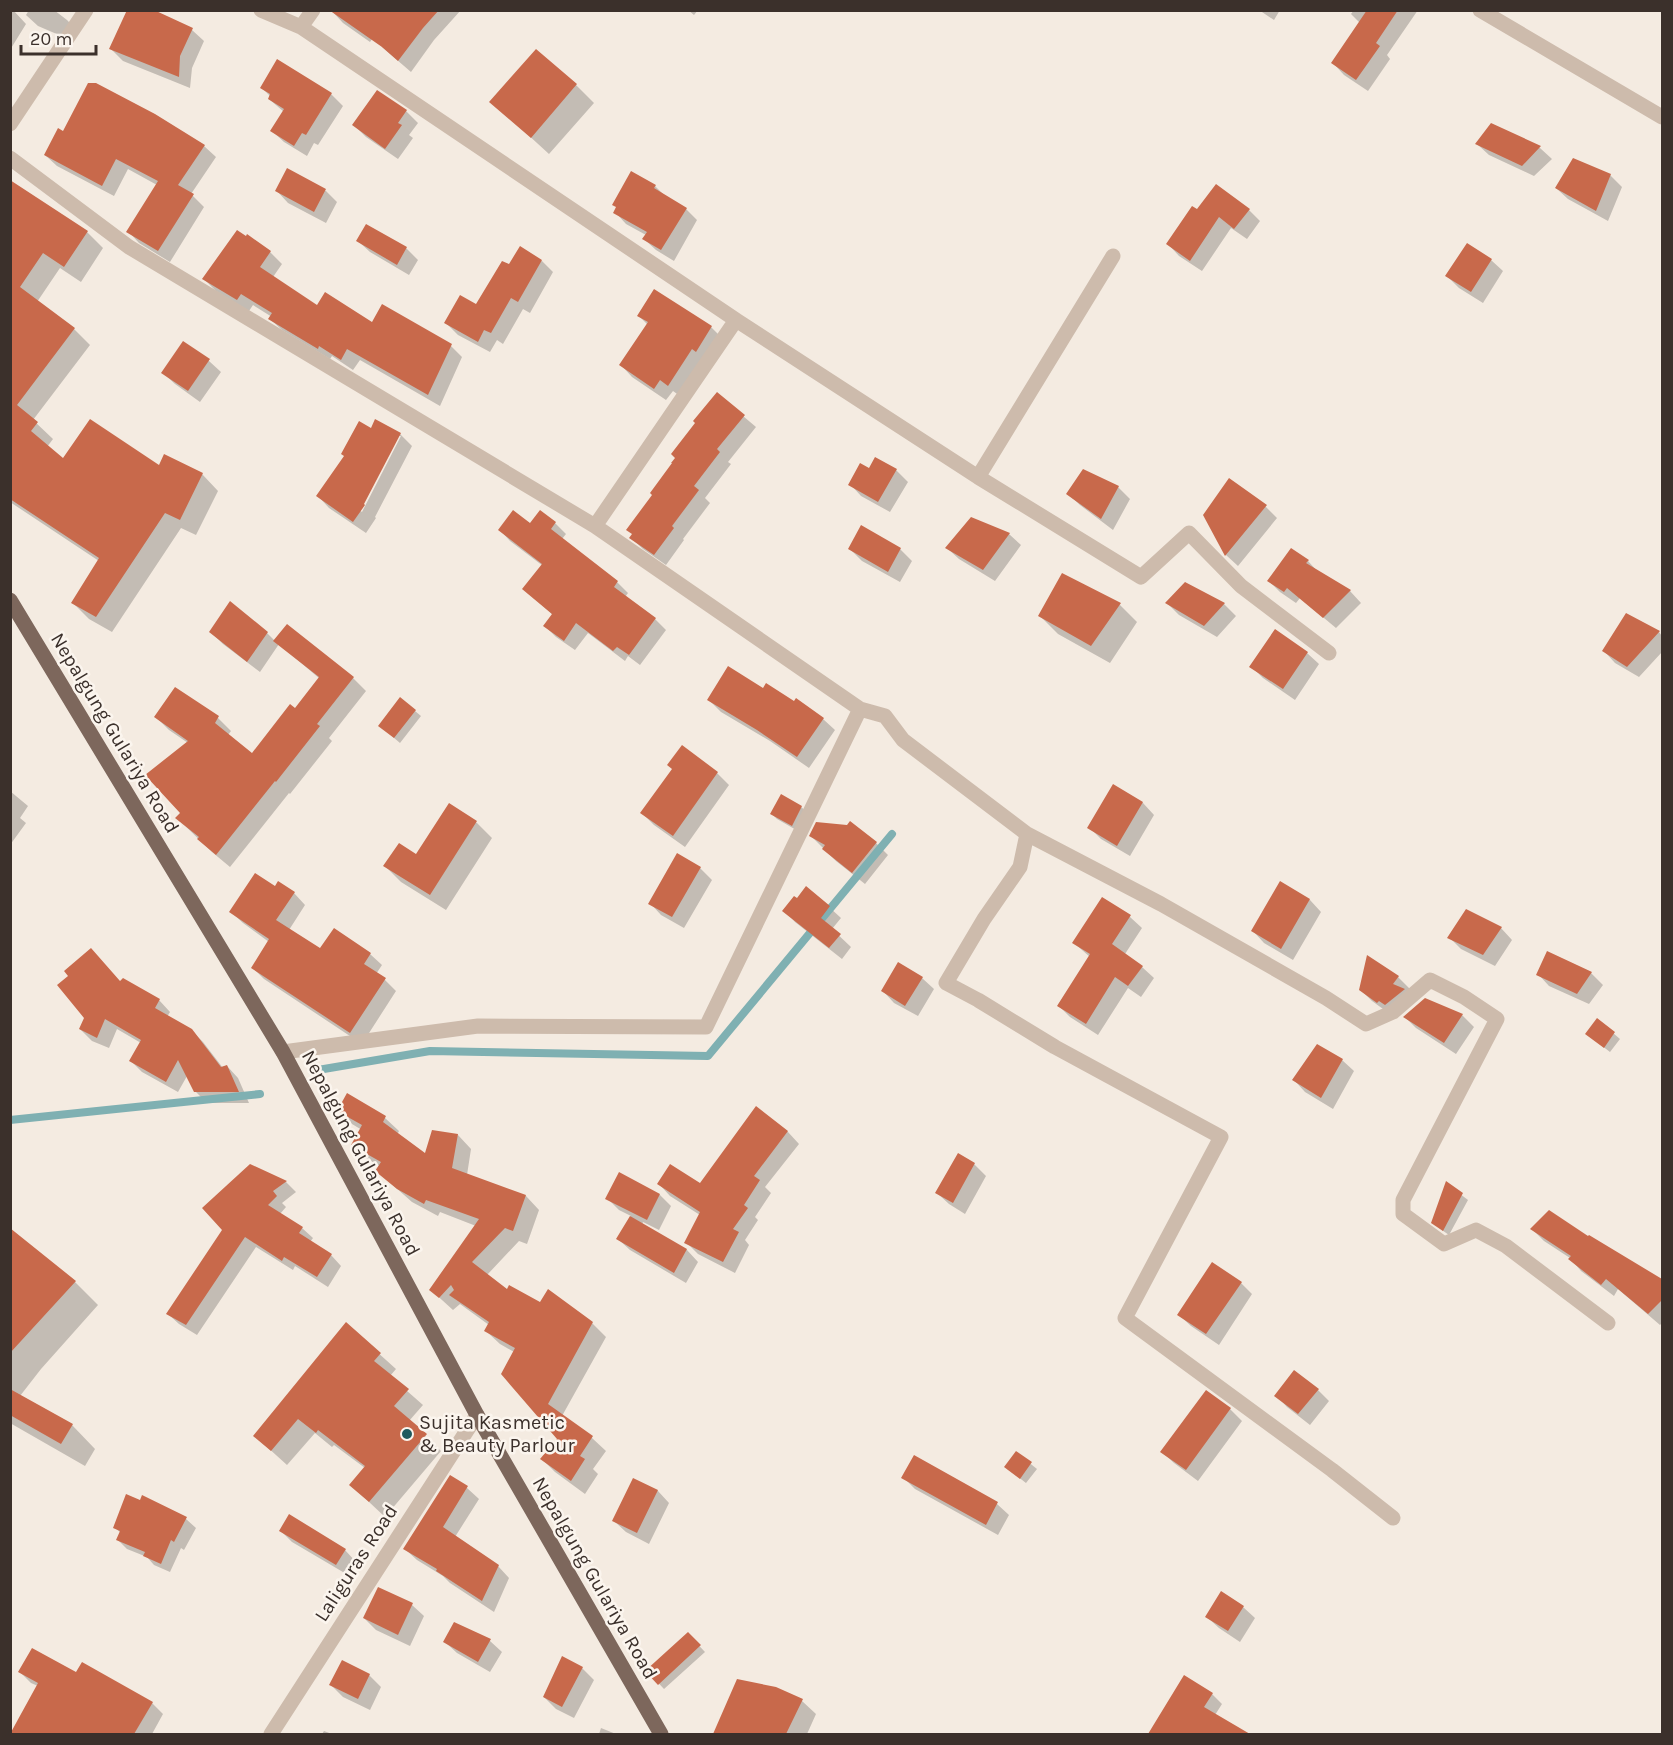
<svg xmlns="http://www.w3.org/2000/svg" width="1673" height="1745" viewBox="0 0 1673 1745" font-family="Karla,sans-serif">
	<rect width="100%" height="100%" fill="#f4ebe1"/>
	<!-- shadow -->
	<path fill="#0003" fill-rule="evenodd" d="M10 10H13L26 24 10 50Z
		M29 10H54L67 20 79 32 73 41 38 26 26 15Z
		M151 10 192 30 204 41 192 68 190 88 123 61 111 49Z
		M331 10H393L370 42 343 23Z
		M414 10H461L434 40 411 72 382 47Z
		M688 10H698L694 15Z
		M1259 10H1280L1274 20Z
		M1354 10H1418L1387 55 1390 59 1368 91 1344 75 1333 63 1360 23 1351 14Z
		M536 51 576 85 594 103 549 154 492 102Z
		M278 61 331 94 343 106 318 145 314 143 307 156 284 142 272 131 284 112 269 99 271 97 262 88Z
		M378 92 406 111 418 123 409 135 413 138 398 159 366 137 354 125Z
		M1492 124 1540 148 1552 159 1534 176 1489 155 1477 144Z
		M64 133 204 146 216 157 191 194 204 207 170 262 139 243 128 231 157 185 128 169 114 196 57 166 45 155Z
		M288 170 326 191 337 202 326 223 288 203 277 191Z
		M1610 175 1622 187 1608 221 1568 199 1556 188Z
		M10 182 87 232 103 248 81 282 60 268 37 302 74 329 90 345 33 420 53 439 47 447 63 460 159 467 202 474 218 491 196 535 181 528 112 632 89 619 73 603 99 561 10 502Z
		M655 186 666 197 686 209 697 220 674 261 656 250 644 239 646 235 626 224 615 212Z
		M1249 210 1260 221 1247 239 1231 228 1202 271 1179 256 1168 244 1197 211Z
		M248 237 270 252 282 264 273 277 317 307 372 324 451 346 462 357 440 406 360 360 353 370 332 356 330 359 282 330 270 319 272 317 253 305 249 311 216 291 204 279Z
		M358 241 406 248 418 260 409 275 370 252Z
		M1491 260 1503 271 1483 303 1459 288 1447 276Z
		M542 261 553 272 530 313 523 309 503 344 497 340 490 352 458 335 446 323 477 306 509 266Z
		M639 316 711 327 723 339 680 396 673 391 666 400 632 377 621 365 648 325Z
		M184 343 209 361 221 372 200 402 175 384 163 373Z
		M717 394 756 427 728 462 731 464 705 498 710 503 683 539 684 540 666 565 643 549 631 538 696 423Z
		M372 430 400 434 412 446 375 517 376 518 366 533 329 508 318 496ZM398 436H401L362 512 359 510Z
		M869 470H896L908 482 890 512 861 496 850 484Z
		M1083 471 1118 487 1130 499 1113 530 1080 505 1068 494Z
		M1229 480 1266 507 1277 518 1238 566 1226 555 1204 515Z
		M555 523 566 534 562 539 617 582 628 593 625 597 655 619 666 630 640 665 628 656 625 661 588 633 575 650 556 637 545 626 553 615 524 589 543 566 510 541 500 530Z
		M1009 534 1021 545 995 581 959 559 947 548Z
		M850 549H900L912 561 900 582 862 561Z
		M1308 561 1318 572 1350 591 1361 603 1336 628 1300 598 1296 603 1280 592 1269 581Z
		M1186 584 1224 604 1236 616 1217 637 1179 615 1167 603Z
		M1120 605 1137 622 1110 663 1058 634 1040 616Z
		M211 632 267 633 275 641 353 678 366 691 329 738 332 741 290 794 289 793 230 867 212 852 177 818 182 813 188 743 169 730 156 717 218 718 231 731 228 735 252 755 295 710 320 679 279 644 260 672 223 644Z
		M1659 632 1662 636V652L1639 677 1615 663 1604 651Z
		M1307 653 1319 664 1295 700 1263 678 1251 666Z
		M763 690 795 703 823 719 835 730 809 768 770 741 721 712 709 700Z
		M415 711 421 716 400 743 380 726Z
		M717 773 729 785 685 847 654 825 642 813Z
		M1114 786 1143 803 1154 815 1130 856 1101 839 1089 827Z
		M10 791 28 806 20 818 26 823 10 845Z
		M449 805 477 823 492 838 446 910 401 882 385 866 417 856Z
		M801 807 807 812 798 831 777 819 772 814Z
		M851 823 876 843 888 855 865 884 836 861 811 836 848 827Z
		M700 868 712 880 684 928 661 915 650 903Z
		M1281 883 1310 900 1321 912 1293 960 1264 943 1253 931Z
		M275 888 294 893 305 905 289 930 321 950 370 954 382 965 376 974 385 980 396 991 362 1044 264 979 253 968 269 942 243 923 231 912Z
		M1103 899 1130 917 1142 928 1125 954 1142 967 1154 978 1141 997 1128 988 1098 1035 1070 1017 1058 1005 1090 957 1074 943Z
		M829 907 841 918 832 929 851 947 842 959 795 922 784 910Z
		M1501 928 1512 940 1495 966 1461 949 1449 937Z
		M1548 953 1591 973 1603 985 1589 1004 1549 986 1538 974Z
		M1398 977 1410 989 1390 1014 1372 1001 1360 989Z
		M922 978 934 989 918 1016 894 1003 883 991Z
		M121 983 159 1000 170 1012 167 1017 191 1030 203 1042 223 1068 227 1066 238 1078 249 1103H207L195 1091 187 1076 178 1092 142 1072 131 1061 141 1043 117 1029 109 1048 92 1041 80 1029Z
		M1425 999 1462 1015 1474 1027 1456 1054 1416 1028 1405 1017Z
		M1598 1020 1620 1039 1610 1052 1593 1039Z
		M1342 1060 1354 1071 1333 1109 1305 1092 1294 1080Z
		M347 1095 385 1118 399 1131 397 1135 425 1156 458 1135 471 1149 467 1175 526 1196 539 1210 527 1244 519 1241 487 1275 508 1291 592 1323 606 1337 562 1416 592 1438 606 1451 593 1469 598 1474 585 1494 555 1472 542 1459 559 1438 514 1352 500 1344 486 1331 489 1325 460 1304 453 1310 431 1290 476 1226 440 1212 438 1216 412 1202 377 1171 380 1166 367 1159 353 1145 362 1130 352 1124 339 1111Z
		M757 1108 788 1132 799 1144 765 1187 771 1193 755 1217 758 1220 745 1240 749 1245 735 1273 698 1254 686 1242 700 1215 670 1196 659 1184 700 1185Z
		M958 1155 974 1164 986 1176 965 1214 949 1204 937 1193Z
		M251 1166 286 1182 296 1192 282 1203 286 1207 280 1214 302 1228 313 1238 310 1242 331 1255 341 1266 328 1287 295 1266 293 1270 256 1247 197 1335 179 1324 168 1314 224 1230Z
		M1447 1184 1468 1200 1449 1235 1439 1228Z
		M660 1195 671 1206 659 1230 643 1222 642 1225 687 1250 698 1262 686 1283 630 1250 618 1239 631 1216 619 1210 607 1198Z
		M1532 1229 1589 1238 1662 1280V1323L1660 1325 1618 1289 1614 1296 1581 1271 1570 1258 1544 1241Z
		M10 1230 75 1282 98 1305 41 1369 20 1396 72 1425 95 1449 85 1466 10 1423Z
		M1241 1283 1252 1294 1219 1345 1191 1326 1179 1315Z
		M346 1324 396 1369 390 1376 423 1405 409 1421 441 1451 385 1517 351 1485 365 1468 334 1445 332 1447 315 1433 287 1465 255 1436Z
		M1318 1390 1329 1401 1310 1425 1287 1407 1276 1395Z
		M1206 1392 1230 1409 1242 1421 1198 1481 1174 1463 1162 1452Z
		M1017 1453 1037 1469 1026 1483 1012 1472Z
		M915 1457 997 1504 1009 1515 998 1535 915 1489 903 1477Z
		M450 1477 467 1488 479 1499 455 1537 498 1566 509 1578 494 1612 450 1583 443 1576 417 1560 405 1549Z
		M634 1480 658 1491 669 1503 649 1544 626 1532 614 1521Z
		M143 1497 186 1519 196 1528 184 1550 181 1548 170 1572 154 1565 147 1557 127 1549 118 1540 121 1533 114 1527 141 1502Z
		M281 1531 345 1550 356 1562 348 1575 292 1542Z
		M378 1589 412 1605 424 1616 410 1646 376 1630 364 1618Z
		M1243 1607 1255 1618 1240 1642 1219 1628 1207 1617Z
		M455 1624 490 1641 502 1652 490 1672 457 1653 445 1642Z
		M688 1634 705 1652 664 1689 647 1671Z
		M582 1668 594 1680 574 1718 556 1709 544 1697Z
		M20 1672 77 1674 152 1703 163 1714 152 1734H11L38 1686 31 1683Z
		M369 1675 381 1687 370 1710 343 1697 331 1685Z
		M738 1681 802 1701 816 1714 807 1734H715Z
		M1212 1694 1222 1704 1215 1715 1233 1726 1242 1734H1193L1173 1722Z
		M601 1728 616 1734H599Z
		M324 1731 332 1734H322Z"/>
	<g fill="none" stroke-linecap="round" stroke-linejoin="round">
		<!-- stream -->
		<path stroke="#7fb0b2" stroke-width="8" d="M312 1071 430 1051 708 1056 892 834
			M10 1120 260 1094"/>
	</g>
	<!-- building -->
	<path fill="#c8694b" d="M127 10H154L193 28 180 56 179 77 109 49Z
		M329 10H439L423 28 398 61 382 47Z
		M1367 10H1398L1376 43 1380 46 1356 80 1331 63Z
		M536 49 577 84 531 138 489 102Z
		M277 59 332 93 306 135 302 133 294 146 270 131 284 109 268 99 270 94 260 88Z
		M88 83H96L155 114 205 145 178 185 194 194 158 251 126 232 158 181 116 159 102 186 44 155 58 128 63 131Z
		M377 90 407 110 398 123 402 125 385 149 352 125Z
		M1491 123 1541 146 1522 166 1475 144Z
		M1573 158 1611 174 1596 211 1555 188Z
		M287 168 326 189 314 212 275 191Z
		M631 171 656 185 654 188 687 208 661 250 642 239 647 232 613 213 616 207 612 205Z
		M10 180 88 231 64 267 43 253 20 287 75 328 17 405 38 422 31 431 63 458 90 419 159 465 164 454 203 473 180 520 165 513 96 617 71 603 99 558 10 499Z
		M1216 184 1250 209 1234 229 1219 217 1190 261 1166 244 1192 206 1197 209Z
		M366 224 407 247 397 265 356 241Z
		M237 230 246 236 247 234 271 251 260 267 317 305 325 292 372 322 382 304 452 344 428 395 347 349 341 360 319 346 318 349 268 319 272 313 241 294 237 300 202 279Z
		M1467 243 1492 259 1471 292 1445 276Z
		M520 246 542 260 518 302 511 298 491 333 484 330 478 342 444 323 460 295 476 304 502 261 509 264Z
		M654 289 712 326 696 352 692 349 668 386 660 380 654 389 619 365 648 322 637 316Z
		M183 341 210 359 188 391 161 373Z
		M717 392 745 415 717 449 720 452 694 486 699 490 672 526 674 528 654 555 629 538 632 534 626 530 652 495 650 493 672 463H671L675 458 671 454 695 423 693 421Z
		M375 419 401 433 364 504 365 505 353 522 316 496 344 456 341 454 359 421 371 428Z
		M875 457 897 469 878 502 848 485 860 463 869 468Z
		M1083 469 1119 486 1101 519 1066 494Z
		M1229 478 1267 505 1225 556 1203 515Z
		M513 510 530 523 540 510 556 522 551 529 618 581 614 587 656 618 629 655 617 647 613 651 576 623 564 641 543 626 552 614 522 589 542 564 498 530Z
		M971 517 1010 533 983 570 945 548Z
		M861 525 901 548 888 572 848 549Z
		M1291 548 1309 560 1306 563 1351 590 1323 618 1287 588 1284 592 1267 581Z
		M1062 573 1121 603 1091 646 1038 616Z
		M1185 582 1225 603 1204 626 1165 603Z
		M230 601 268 632 247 662 209 632Z
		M1626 613 1660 631 1627 667 1602 651Z
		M287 624 354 677 317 724 320 726 276 782 275 781 216 855 197 839 199 837 175 818 180 813 145 775 188 741 154 717 175 687 219 716 215 723 252 753 290 704 295 708 319 677 273 641Z
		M1275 629 1308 652 1283 689 1249 667Z
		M728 666 763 688 766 683 794 701 796 698 824 718 797 757 757 730 707 700Z
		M400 697 416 710 394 738 378 726Z
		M682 745 718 772 673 836 640 813 672 769 667 765Z
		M1113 784 1143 802 1117 846 1087 828Z
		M781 794 802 806 792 826 770 814Z
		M449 803 477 821 430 895 383 866 399 843 416 854Z
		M850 821 877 842 852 873 822 849 825 845 809 836 816 822 847 825Z
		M677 853 701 867 672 917 648 904Z
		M255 873 275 886 278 881 295 892 276 920 320 948 334 928 371 953 364 964 386 978 350 1033 251 968 269 939 229 912Z
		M1280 881 1310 899 1281 949 1251 931Z
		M806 886 830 906 821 918 841 934 829 948 782 911 794 896 797 898Z
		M1102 897 1131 915 1112 944 1143 966 1128 986 1115 977 1086 1024 1057 1006 1090 954 1072 943Z
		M1466 909 1502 927 1483 955 1447 938Z
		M91 948 120 981 123 978 160 999 155 1008 192 1029 221 1067 227 1065 239 1092H194L178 1060 166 1082 129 1061 141 1040 105 1019 97 1038 79 1029 84 1018 57 985 68 976 64 971Z
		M1547 951 1592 972 1577 994 1536 975Z
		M1367 955 1399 976 1393 984 1405 989 1385 1005 1379 1001 1377 1003 1359 990Z
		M898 962 923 977 905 1006 881 991Z
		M1425 998 1463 1014 1444 1043 1403 1017Z
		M1597 1018 1615 1032 1604 1048 1585 1034Z
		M1317 1044 1343 1059 1321 1098 1292 1080Z
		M347 1093 386 1116 383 1122 425 1153 432 1130 458 1134 452 1168 526 1195 513 1231 505 1228 472 1262 507 1289 509 1285 540 1302 548 1289 593 1322 548 1404 593 1436 580 1456 585 1459 571 1481 540 1459 557 1439 501 1374 515 1348 484 1331 489 1322 449 1295 454 1290 451 1285 439 1298 429 1290 479 1219 426 1200 424 1204 397 1189 375 1171 381 1162 351 1145 362 1125 337 1111Z
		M756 1106 788 1131 754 1176 760 1180 744 1205 748 1208 733 1229 739 1232 723 1262 684 1243 700 1212 657 1184 670 1164 700 1183Z
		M958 1153 975 1163 953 1203 935 1193Z
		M250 1164 287 1181 273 1191 277 1196 268 1205 303 1227 299 1233 332 1254 317 1277 284 1257 282 1261 245 1237 186 1325 166 1314 222 1230 202 1208Z
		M619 1172 660 1194 647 1220 605 1199Z
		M1446 1181 1463 1193 1443 1231 1431 1223Z
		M1549 1210 1588 1236 1589 1235 1662 1279V1300L1648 1314 1606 1279 1601 1285 1568 1259 1571 1256 1530 1229Z
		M630 1216 687 1249 674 1273 616 1239Z
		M10 1228 76 1281 10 1353Z
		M1212 1262 1242 1282 1206 1334 1177 1315Z
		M346 1322 381 1353 374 1361 409 1389 394 1406 427 1434 369 1502 349 1485 365 1466 318 1430 316 1433 298 1419 271 1451 253 1436Z
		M1294 1370 1319 1389 1298 1414 1274 1396Z
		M10 1389 73 1424 61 1444 10 1415Z
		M1206 1390 1231 1408 1186 1470 1160 1452Z
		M1016 1451 1032 1462 1020 1479 1004 1467Z
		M914 1455 998 1502 986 1525 901 1478Z
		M450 1475 468 1486 443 1527 499 1565 482 1601 436 1571 437 1569 403 1549Z
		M633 1478 658 1490 637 1533 612 1521Z
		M126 1494 140 1500 142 1495 187 1517 174 1542 171 1540 161 1564 143 1556 145 1552 116 1540 120 1531 113 1528Z
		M289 1514 346 1549 336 1565 279 1531Z
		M378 1587 413 1603 398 1635 363 1618Z
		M1221 1591 1244 1606 1228 1631 1205 1617Z
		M454 1622 491 1639 478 1662 443 1642Z
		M688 1632 701 1645 658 1685 645 1671Z
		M32 1648 76 1672 82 1662 153 1702 134 1734H10L38 1683 18 1672Z
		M562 1656 583 1667 562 1707 543 1697Z
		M342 1660 370 1674 358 1699 329 1685Z
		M1184 1675 1213 1693 1204 1707 1250 1734H1148Z
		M737 1679 776 1687 803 1699 786 1734H713Z"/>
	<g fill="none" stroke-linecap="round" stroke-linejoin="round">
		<!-- minor -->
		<path stroke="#cdbbac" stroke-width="15" d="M261 10 301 27 736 320 595 526 860 709 706 1027 478 1026 283 1052
			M1480 10 1662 117
			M301 27 313 10
			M10 124 86 10
			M10 158 129 247 595 526
			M736 320 978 477 1141 577 1189 533 1241 586 1329 653
			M978 477 1113 256
			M860 709 885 716 903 740 1027 834 1161 904 1326 998 1366 1024 1393 1012 1430 980 1464 997 1497 1019 1403 1200V1214L1444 1244 1476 1230 1506 1246 1608 1323
			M1027 834 1020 867 984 919 946 983 978 1000 1055 1047 1221 1137 1125 1318 1332 1470 1393 1518
			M271 1734 477 1415"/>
		<!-- major -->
		<path stroke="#7d675c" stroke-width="15" d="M10 600 283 1052 477 1415 661 1734"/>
	</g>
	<!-- markers -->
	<circle fill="#1f5a5e" stroke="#fbf5ee" stroke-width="2" cx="407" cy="1434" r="6"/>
	<g text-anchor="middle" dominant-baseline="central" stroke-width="5" stroke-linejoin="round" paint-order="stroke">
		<!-- street labels -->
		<g font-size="20" fill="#3b302b" stroke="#fbf5ee">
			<text transform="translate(115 733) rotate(59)">Nepalgung Gulariya Road</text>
			<text transform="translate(361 1153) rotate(62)">Nepalgung Gulariya Road</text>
			<text transform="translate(356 1563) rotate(-57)">Laliguras Road</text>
			<text transform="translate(595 1578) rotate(60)">Nepalgung Gulariya Road</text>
		</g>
		<!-- poi labels -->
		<g font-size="20" fill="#3b302b" stroke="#fbf5ee" text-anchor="start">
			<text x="419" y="1422">Sujita Kasmetic<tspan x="419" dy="23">&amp; Beauty Parlour</tspan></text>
		</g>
	</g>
	<!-- border -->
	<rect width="1673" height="1745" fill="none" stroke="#3b302b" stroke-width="24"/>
	<!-- scale -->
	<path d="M21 45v9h75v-9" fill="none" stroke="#3b302b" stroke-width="3"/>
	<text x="30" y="45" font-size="18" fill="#3b302b" stroke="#fbf5ee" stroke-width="4.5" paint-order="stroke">20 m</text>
</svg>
